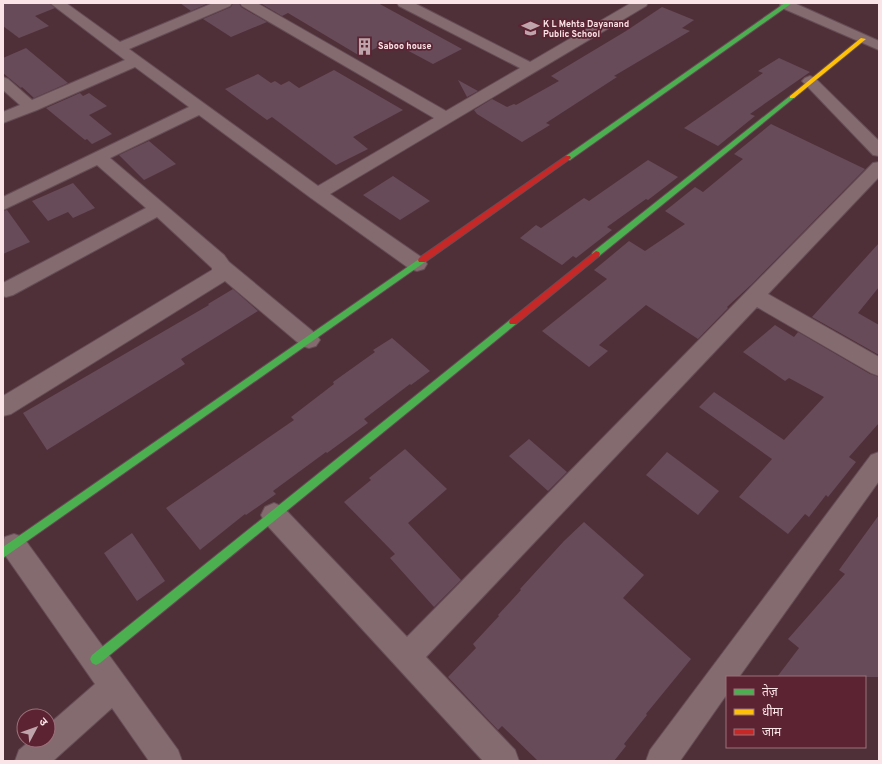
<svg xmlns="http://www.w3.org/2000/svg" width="882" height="764" viewBox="0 0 882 764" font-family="Overpass,'Noto Sans Devanagari',sans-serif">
	<rect width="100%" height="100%" fill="#4f3039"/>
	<!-- building -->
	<path fill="#674b58" d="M3 3H49L55 8 35 16 49 26 19 38 3 26Z
		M180 3H209L191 11Z
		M233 3H239L241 7 267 22 231 37 203 19 231 7Z
		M260 3H378L462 49 433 64 390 41 360 56 288 13 282 16Z
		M662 7 694 20 682 28 690 31 614 76 617 77 546 123 550 125 522 142 477 114 474 110 492 99 507 107 514 104 516 105 559 81 551 76 626 31Z
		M26 48 68 83 34 98 22 87 21 88 3 73V58Z
		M779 58 810 72 750 114 755 116 718 146 684 128 763 73 758 71Z
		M334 70 403 110 353 137 368 149 336 165 272 117 267 120 225 89 258 74 271 83 275 81 281 85 289 81 299 88Z
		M458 80 478 91 467 97Z
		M80 93 83 96 89 93 107 106 89 115 112 134 92 144 87 139 85 140 46 108Z
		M771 124 865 169 752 284 727 307 728 308 698 339 646 305 599 345 608 351 589 367 542 331 607 279 594 270 629 241 645 251 685 224 665 211 695 187 703 192 743 159 734 154Z
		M149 141 176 164 144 180 119 155Z
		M648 160 678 177 648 200 646 199 607 227 612 230 576 258 573 256 562 265 520 238 536 225 541 228 584 198 589 201Z
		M393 176 430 201 400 220 363 195Z
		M73 183 95 208 73 218 68 212 48 221 32 201Z
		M7 210 30 242 3 254V211Z
		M879 243V287L858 313 879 325V355L812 317Z
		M233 289 258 311 181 359 185 364 47 450 23 413 209 305 208 304Z
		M775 325 794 337 798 332 870 374 879 377V423L849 457 856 462 828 497 826 495 809 517 805 514 788 534 739 497 772 459 699 407 714 392 784 440 824 397 789 378 785 381 743 352Z
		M392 338 430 371 411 385 410 384 364 419 368 423 327 453 326 452 273 491 276 494 246 515 245 514 200 550 166 508 294 420 291 417 334 384 333 382 375 352 373 350Z
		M529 439 567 472 548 491 509 456Z
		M405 449 447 489 408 523 461 580 434 607 390 558 395 554 344 502 371 480 369 478Z
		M667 452 719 491 698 515 646 475Z
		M879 515V677H777L799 648 788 639 845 574 839 570Z
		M584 522 644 575 623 598 691 659 646 714 647 715 624 744 626 746 614 761H538L502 726 498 730 448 677 476 648 473 644 499 616 498 615 521 590 520 589 564 541Z
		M132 533 165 581 137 601 104 553Z"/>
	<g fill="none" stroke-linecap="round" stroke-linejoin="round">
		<defs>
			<path id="street" d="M50 3H66L120 42 213 3H232L230 6 129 49 318 186 434 118 242 6 240 3H257L446 111 520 68 399 6 397 3H414L530 62 631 3H648L646 6 330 194 424 259 427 264 424 269 417 271 410 269 311 198 199 115 110 158 224 255 229 262 316 334 320 340 316 346 309 348 302 346 225 281 11 414 3 416V396L212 270V268L157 217 13 295 6 297 3 296V283L146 208 97 165 3 210V197L189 107 135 67 37 110 3 123V112L20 105 3 90V77L8 79 32 100 125 60Z
				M782 3H794L879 41V50L782 8 780 5Z
				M810 76 815 78 879 141V156L873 155 805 84 802 81 805 78Z
				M879 162V177L768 294 879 357V376L871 373 757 307 426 657 515 750 519 761H483L265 523 261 515 265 507 274 503 283 507 407 637 873 163Z
				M879 452V481L739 677H727V694L680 761H646L650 750 871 455Z
				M14 534 23 537 178 750 182 761H149L112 708 53 761H15L19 750 31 740H48V725L95 684 5 555C2 549 2 543 5 537Z"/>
			<path id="fast" d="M785 3H792L570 160H566V156Z
				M790 96 795 97 599 256H593L592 254 593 252Z
				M422 257 425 258 426 260 425 262 3 558V547Z
				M513 319 517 322 516 324 100 663 96 665 92 663 90 659 92 655 510 320Z"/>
			<path id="slow" d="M861 38 866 39 794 98H790V96Z"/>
			<path id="jam" d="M566 156H570L571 158 425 262H419L418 260 419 258Z
				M596 251 599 252 600 254 599 256 516 324H510L509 322 510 320Z"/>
		</defs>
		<!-- street casing -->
		<use href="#street" stroke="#664d55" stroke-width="2"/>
		<!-- fast casing -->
		<use href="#fast" stroke="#664d55" stroke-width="2"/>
		<!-- slow casing -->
		<use href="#slow" stroke="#664d55" stroke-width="2"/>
		<!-- jam casing -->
		<use href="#jam" stroke="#664d55" stroke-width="2"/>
		<!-- street -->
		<use href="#street" fill="#846b70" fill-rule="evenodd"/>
		<!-- fast -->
		<use href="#fast" fill="#4caf50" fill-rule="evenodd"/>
		<!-- slow -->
		<use href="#slow" fill="#ffc107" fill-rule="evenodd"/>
		<!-- jam -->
		<use href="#jam" fill="#c62828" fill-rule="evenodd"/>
	</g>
	<!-- icons -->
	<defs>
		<symbol id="school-bare" viewBox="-9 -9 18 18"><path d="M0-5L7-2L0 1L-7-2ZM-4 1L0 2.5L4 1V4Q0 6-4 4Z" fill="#bfa5ab" stroke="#5c2333" stroke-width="2.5" paint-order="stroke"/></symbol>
		<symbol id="building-bare" viewBox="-9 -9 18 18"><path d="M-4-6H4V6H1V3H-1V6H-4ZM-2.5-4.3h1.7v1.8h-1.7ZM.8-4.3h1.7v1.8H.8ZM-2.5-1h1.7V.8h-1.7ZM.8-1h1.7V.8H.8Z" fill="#bfa5ab" stroke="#5c2333" stroke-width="2.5" paint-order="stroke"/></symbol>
	</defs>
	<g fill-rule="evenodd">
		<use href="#school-bare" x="518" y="16" width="25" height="25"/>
		<use href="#building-bare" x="352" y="34" width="25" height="25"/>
	</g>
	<g text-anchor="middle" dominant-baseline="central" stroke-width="3.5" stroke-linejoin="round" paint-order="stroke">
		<!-- far-poi labels -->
		<g font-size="9" font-weight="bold" fill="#fbe4e8" stroke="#5c2333" text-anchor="start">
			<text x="543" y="24">K L Mehta Dayanand<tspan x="543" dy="10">Public School</tspan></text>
			<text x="378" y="46">Saboo house</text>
		</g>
	</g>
	<!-- border -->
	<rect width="882" height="764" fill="none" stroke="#fbe4e8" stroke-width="8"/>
	<!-- legend -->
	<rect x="726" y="676" width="140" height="72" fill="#5c2333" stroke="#9c707b"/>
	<rect x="734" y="689" width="20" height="6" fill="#4caf50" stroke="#9c707b"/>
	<text x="762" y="696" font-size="12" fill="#fbe4e8">तेज़</text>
	<rect x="734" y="709" width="20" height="6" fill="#ffc107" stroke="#9c707b"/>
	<text x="762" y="716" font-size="12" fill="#fbe4e8">धीमा</text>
	<rect x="734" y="729" width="20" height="6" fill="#c62828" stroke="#9c707b"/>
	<text x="762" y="736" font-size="12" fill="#fbe4e8">जाम</text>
	<!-- north arrow -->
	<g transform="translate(36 728) rotate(49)"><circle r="19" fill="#5c2333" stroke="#9c707b"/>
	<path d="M0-3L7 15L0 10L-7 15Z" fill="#bfa5ab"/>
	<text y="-6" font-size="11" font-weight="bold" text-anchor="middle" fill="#fbe4e8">उ</text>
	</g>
</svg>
